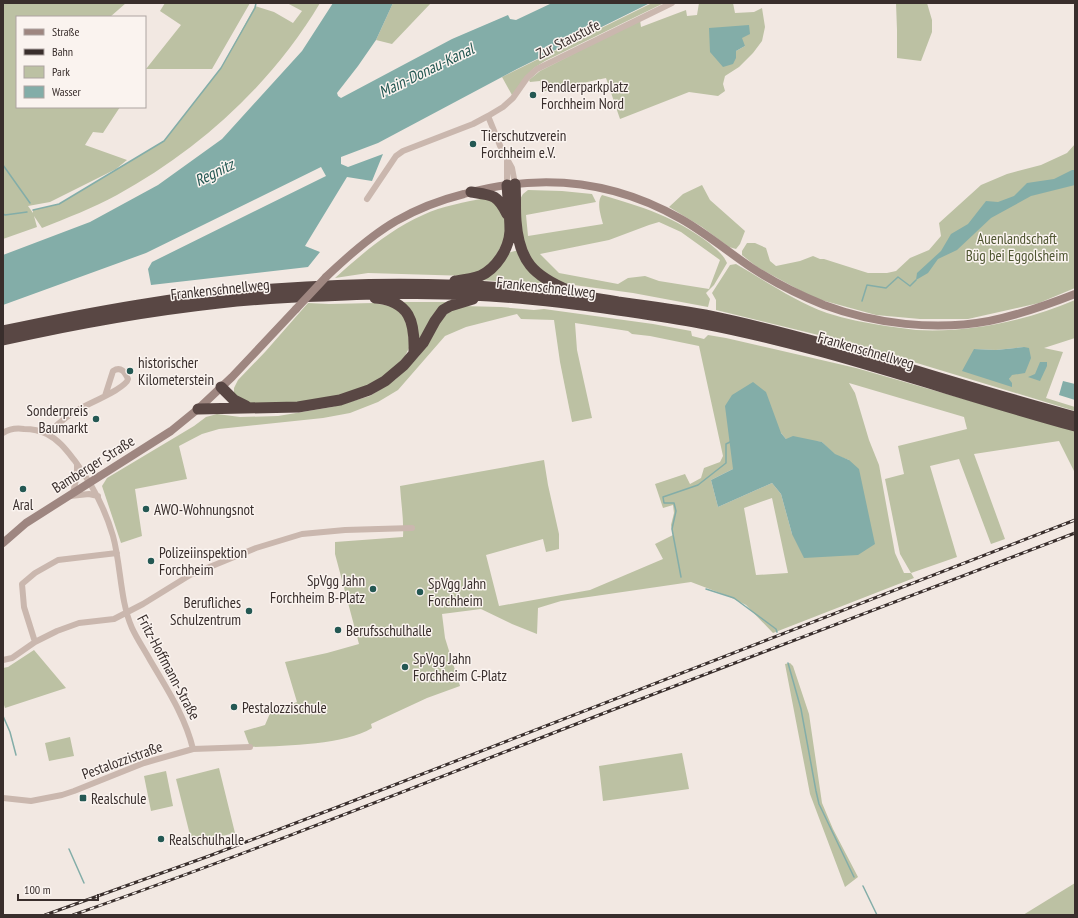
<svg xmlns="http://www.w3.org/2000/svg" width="1078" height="918" viewBox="0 0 1078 918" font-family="'PT Sans Narrow',sans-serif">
	<rect width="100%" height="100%" fill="#f2e8e2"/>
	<!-- green -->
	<path fill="#bcc1a3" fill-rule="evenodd" d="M3 3H126L110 17H17V107H120L103 133 93 132 85 145 127 160 116 169 50 202 28 206 33 213V210L59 204 164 141 221 68 255 6 274 12 293 23 302 11 287 3H320C272 84 199 150 117 195 93 208 67 218 42 228L34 216 37 227 3 239Z
		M165 3H250L212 69H146L181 25 160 11Z
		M393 3H431L392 44 376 40Z
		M652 3H664L545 61 534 68 512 95 502 77Z
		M699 3H733L735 13 754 12 762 8 765 27 762 41 753 53 739 67 725 76 723 84 725 91 718 96 689 92 620 119 606 78 541 92 540 81 530 82 529 80 540 71 640 20 641 27 686 10 687 16 697 15ZM709 28 745 46 736 51Z
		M896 3H927L932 20V32L921 61 897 58V30Z
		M1075 144V288L1039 303 968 319H920L876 315 814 298 757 267 742 255V251L747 243H755L766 248 770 261 776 266 800 261 813 256 820 259H824L868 273H887L896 271 910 258 929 250 941 236 939 223 981 185 1007 174 1041 165 1067 153Z
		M702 185 710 200 745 231 740 244 736 249 729 247 702 227 669 207 683 194Z
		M528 190 562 191 592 194 596 202 526 215 528 236 603 224C601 216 596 202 602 195 643 207 675 217 709 243 717 250 723 254 727 263L714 285 706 293 710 299 708 307 633 293 559 283 531 263 523 247 519 201 523 194ZM659 222 681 232 720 260 709 289 659 281 645 276 628 278 618 284 559 273 540 254 609 240 649 225Z
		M486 198 494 200 506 220V237L490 266 469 276 368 273 335 278C362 254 389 230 423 215 442 206 465 202 486 198Z
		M519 250 547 284 479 280 507 253Z
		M736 264C766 281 794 301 827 313 846 319 866 323 886 326 896 327 906 329 916 330 969 333 1026 321 1075 300V338L1044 348 1063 352 1046 398 1075 407V411L851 343 716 310V300L712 293 730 265ZM1024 347 1009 379 974 349 996 350Z
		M403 302H450L420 344 409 310Z
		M308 303 329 304 374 303 395 307 408 322 409 348 405 356 392 370 370 385 341 395 301 403H249L234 395V388L238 380 265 352Z
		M462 306 501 307 534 310 544 309 653 324 691 331 692 336 704 339 708 335 726 338 856 368 1075 431V473L1059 441 974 454 1005 539 991 544 959 459 930 466 957 557 911 573 914 578 773 633 746 605 728 596 691 582 561 601 538 608 537 634 512 624 481 609 442 614 445 638 460 686 427 698 371 724 372 728C344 745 284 746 250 747L244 731 265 725 271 711 297 702 285 662 327 653 359 644 335 554V542L403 537C404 520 401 503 400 486L544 460 548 485 559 534V549L546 552 543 539 486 555 499 606 590 590 663 559 655 544 673 535 671 525 674 513 673 505 663 508 655 484 685 474 690 484 701 478 704 468 720 462 723 456 699 346 650 336 632 334 628 331 575 323 577 350 592 418 572 422 560 362 554 320 521 319 517 314 466 327 445 336 398 390 378 402 350 413 323 418 219 429 202 434 179 446 187 479 135 489 142 536 121 543 102 486 107 478 194 426 206 417 217 414 240 417 278 416 332 407 370 396 396 379 419 356 440 319 452 310ZM849 383 964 417 967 429 898 446 904 474 885 479 900 554 911 573H904L895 553 879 465 869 440 855 393ZM781 433 786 439 822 442 835 455 849 460 792 534 781 494 772 483 718 507 711 480 733 469ZM772 498 788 573 756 575 744 508Z
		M34 650 66 688 5 708 3 702V668L8 667Z
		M790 663 793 666 809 714 822 803 833 829 858 877 845 887 810 794 785 664Z
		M70 737 74 756 49 761 45 743Z
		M682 753 689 789 603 801 599 766Z
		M219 768 235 833 192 843 176 779Z
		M166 771 173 806 151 811 144 776Z
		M1075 883V915H1023Z"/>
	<!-- water -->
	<path fill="#83ada8" d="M333 3H393L376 40 358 66 337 93 338 96 341 98 452 39 508 15 510 19 516 20 552 3H650L517 69 378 143 341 157V164L348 167 383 154 372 181 347 177 305 246 320 252 308 267 151 285 148 269 152 262 326 176 321 167 146 253 3 305V255L90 222 158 185 222 139 302 51Z
		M749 25 750 34 742 38 745 46 736 51V58L733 64 723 67 710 52 709 28Z
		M1072 170H1075V185L1031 196 991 218 957 250 938 259 928 273 916 280 917 273 941 251 951 234 968 224 986 201 998 202 1014 196 1027 183 1054 179Z
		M1024 347 1029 348 1031 358 1025 373 1012 375 1009 379 1012 383V387L962 371 974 349 996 350Z
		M1040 362H1047V366L1040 381 1028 377 1035 374Z
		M1063 381 1075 384V400L1059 395Z
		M753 382 766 392 781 433 786 439 793 436 822 442 835 454 849 460 859 469 875 544 858 555 804 558 792 534 781 494 772 483 718 507 711 480 733 469 725 406 732 395Z"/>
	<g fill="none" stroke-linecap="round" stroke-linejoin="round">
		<!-- stream -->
		<path stroke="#83ada8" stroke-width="1.5" d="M3 165 30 203
			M33 210 59 204 164 141 221 68 255 8 256 3
			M3 214 5 215 27 212
			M862 301 867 285 886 288 898 277 910 286 916 280
			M681 577 672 529 676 511 674 503H664L663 497 698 485 726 463V444L730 442
			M706 589 734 598 776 629 777 632
			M788 663 801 709 816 791 819 804 854 877
			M3 716 10 732 16 755
			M69 849 84 883
			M863 886 877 915"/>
		<!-- minor -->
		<path stroke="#cab7ae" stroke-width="6" d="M515 184 512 168 501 148 488 116 503 107 513 98 527 78 537 69 672 3
			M507 185V161
			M367 199 396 156 403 151 473 124 488 116
			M3 433C9 429 17 428 24 429 32 429 39 430 47 434 59 440 67 451 75 461 92 484 105 508 113 536 121 565 120 601 132 628 137 639 144 649 150 660 167 689 185 716 193 749
			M48 434C55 426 65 418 74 412 84 405 126 389 128 379 125 372 121 366 113 371L105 396
			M73 493 77 475V465
			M70 496 89 494 98 496
			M35 642 24 607 22 584 35 573 58 560 117 553
			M3 660 12 658 35 642 57 631 79 623 114 619 143 604 190 575 256 548 302 534 345 530 412 528
			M3 798 31 801 62 795 74 791 144 763 193 749 250 747"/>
		<!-- secondary -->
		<path stroke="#9e8680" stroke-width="8" d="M326 277C347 257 370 236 396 221 417 209 440 200 464 194 539 173 613 180 681 219 706 233 728 252 752 268 775 283 799 295 824 305 875 324 935 331 989 321 1019 315 1047 305 1075 294
			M3 543 26 523 171 431 198 409 232 377 296 309"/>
		<!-- motorway -->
		<path stroke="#594744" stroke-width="11" d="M515 184C516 196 515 208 516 221 519 261 533 276 570 291
			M471 192C492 195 497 194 507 214
			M455 281C463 280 472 279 480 276 496 269 509 249 510 231 510 216 508 200 507 185
			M375 298C410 301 415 322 414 352
			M3 331C92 312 183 295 274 289 370 282 468 282 564 294 582 296 600 299 618 302 647 306 676 310 705 315 831 341 951 384 1075 417
			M3 340C74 324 146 311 219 303 254 299 288 297 323 296 372 294 422 292 471 295 520 297 569 303 618 310 645 314 673 318 700 323 827 347 950 392 1075 426
			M221 387 234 400 246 406
			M198 409 298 407 340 400 369 390 385 381 404 365 423 343 435 321 443 310 450 306 473 299"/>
		<defs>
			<path id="rail" d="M45 915 209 856 335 808 1075 520
				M73 915C253 852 430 781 607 712 763 651 920 593 1075 533"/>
		</defs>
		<!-- rail casing -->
		<use href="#rail" stroke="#392e2c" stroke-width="3"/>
		<!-- rail -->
		<use href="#rail" stroke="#faf3ef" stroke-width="1.5" stroke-dasharray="4.5" stroke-linecap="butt"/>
		<!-- secondary-bridge -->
		<path stroke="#9e8680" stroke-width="8" d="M296 309 326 277"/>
	</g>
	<!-- markers -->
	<g fill="#245853" stroke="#faf3ef" stroke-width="1.5">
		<circle cx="533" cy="95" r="4"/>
		<circle cx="473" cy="144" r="4"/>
		<circle cx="130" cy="371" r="4"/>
		<circle cx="96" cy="419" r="4"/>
		<circle cx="23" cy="489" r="4"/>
		<circle cx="146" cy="509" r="4"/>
		<circle cx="151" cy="561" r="4"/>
		<circle cx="373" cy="589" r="4"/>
		<circle cx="420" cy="592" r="4"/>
		<circle cx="249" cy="611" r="4"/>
		<circle cx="338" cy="630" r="4"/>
		<circle cx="405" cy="667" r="4"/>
		<circle cx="234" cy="707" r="4"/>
		<rect x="79" y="794" width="8" height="8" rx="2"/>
		<circle cx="161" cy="839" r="4"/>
	</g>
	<g text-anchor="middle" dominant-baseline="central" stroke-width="3" stroke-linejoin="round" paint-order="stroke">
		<!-- street labels -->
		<g font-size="15" fill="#392e2c" stroke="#faf3ef">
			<text transform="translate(568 39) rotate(-27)">Zur Staustufe</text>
			<text transform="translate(546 287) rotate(6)">Frankenschnellweg</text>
			<text transform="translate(220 289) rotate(-6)">Frankenschnellweg</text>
			<text transform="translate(866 350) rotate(16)">Frankenschnellweg</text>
			<text transform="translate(93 464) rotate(-32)">Bamberger Straße</text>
			<text transform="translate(169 667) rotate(62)">Fritz-Hoffmann-Straße</text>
			<text transform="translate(122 760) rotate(-20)">Pestalozzistraße</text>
		</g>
		<!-- poi labels -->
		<g font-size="15" fill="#392e2c" stroke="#faf3ef" text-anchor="start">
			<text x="541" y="86">Pendlerparkplatz<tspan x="541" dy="17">Forchheim Nord</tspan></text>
			<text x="481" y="135">Tierschutzverein<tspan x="481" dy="17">Forchheim e.V.</tspan></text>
			<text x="138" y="362">historischer<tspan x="138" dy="17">Kilometerstein</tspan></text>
			<text x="88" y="410" text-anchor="end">Sonderpreis<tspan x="88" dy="17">Baumarkt</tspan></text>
			<text x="23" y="504" text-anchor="middle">Aral</text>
			<text x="154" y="509">AWO-Wohnungsnot</text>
			<text x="159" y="552">Polizeiinspektion<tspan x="159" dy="17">Forchheim</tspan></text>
			<text x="365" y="580" text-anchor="end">SpVgg Jahn<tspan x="365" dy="17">Forchheim B-Platz</tspan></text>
			<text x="428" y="583">SpVgg Jahn<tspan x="428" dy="17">Forchheim</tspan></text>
			<text x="241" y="602" text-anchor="end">Berufliches<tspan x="241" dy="17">Schulzentrum</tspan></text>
			<text x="346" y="630">Berufsschulhalle</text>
			<text x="413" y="658">SpVgg Jahn<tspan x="413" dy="17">Forchheim C-Platz</tspan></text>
			<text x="242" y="707">Pestalozzischule</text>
			<text x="91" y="798">Realschule</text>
			<text x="169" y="839">Realschulhalle</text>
		</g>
		<!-- park labels -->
		<g font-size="15" fill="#4f5632" stroke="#faf3ef">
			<text x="1017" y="238">Auenlandschaft<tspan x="1017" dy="17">Büg bei Eggolsheim</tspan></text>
		</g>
		<!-- water labels -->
		<g font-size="16" font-style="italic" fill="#245853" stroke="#faf3ef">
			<text transform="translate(426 70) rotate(-26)">Main-Donau-Kanal</text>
			<text transform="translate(214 172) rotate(-26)">Regnitz</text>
		</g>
	</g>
	<!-- border -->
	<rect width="1078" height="918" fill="none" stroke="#392e2c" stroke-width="8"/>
	<!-- legend -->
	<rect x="16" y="16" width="130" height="92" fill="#faf3ef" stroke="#ada4a1"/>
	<rect x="24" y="29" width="20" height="6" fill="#9e8680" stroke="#ada4a1"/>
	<text x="52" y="36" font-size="12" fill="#392e2c">Straße</text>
	<rect x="24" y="49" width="20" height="6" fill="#392e2c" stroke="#ada4a1"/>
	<text x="52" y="56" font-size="12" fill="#392e2c">Bahn</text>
	<rect x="24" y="66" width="20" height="12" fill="#bcc1a3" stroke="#ada4a1"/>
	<text x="52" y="76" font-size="12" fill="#392e2c">Park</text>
	<rect x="24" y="86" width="20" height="12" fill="#83ada8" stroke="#ada4a1"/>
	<text x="52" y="96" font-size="12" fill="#392e2c">Wasser</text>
	<!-- scale -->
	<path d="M18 894v6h80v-6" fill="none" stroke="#392e2c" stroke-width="2"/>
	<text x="24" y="894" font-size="12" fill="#392e2c" stroke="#faf3ef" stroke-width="3" paint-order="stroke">100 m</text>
</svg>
